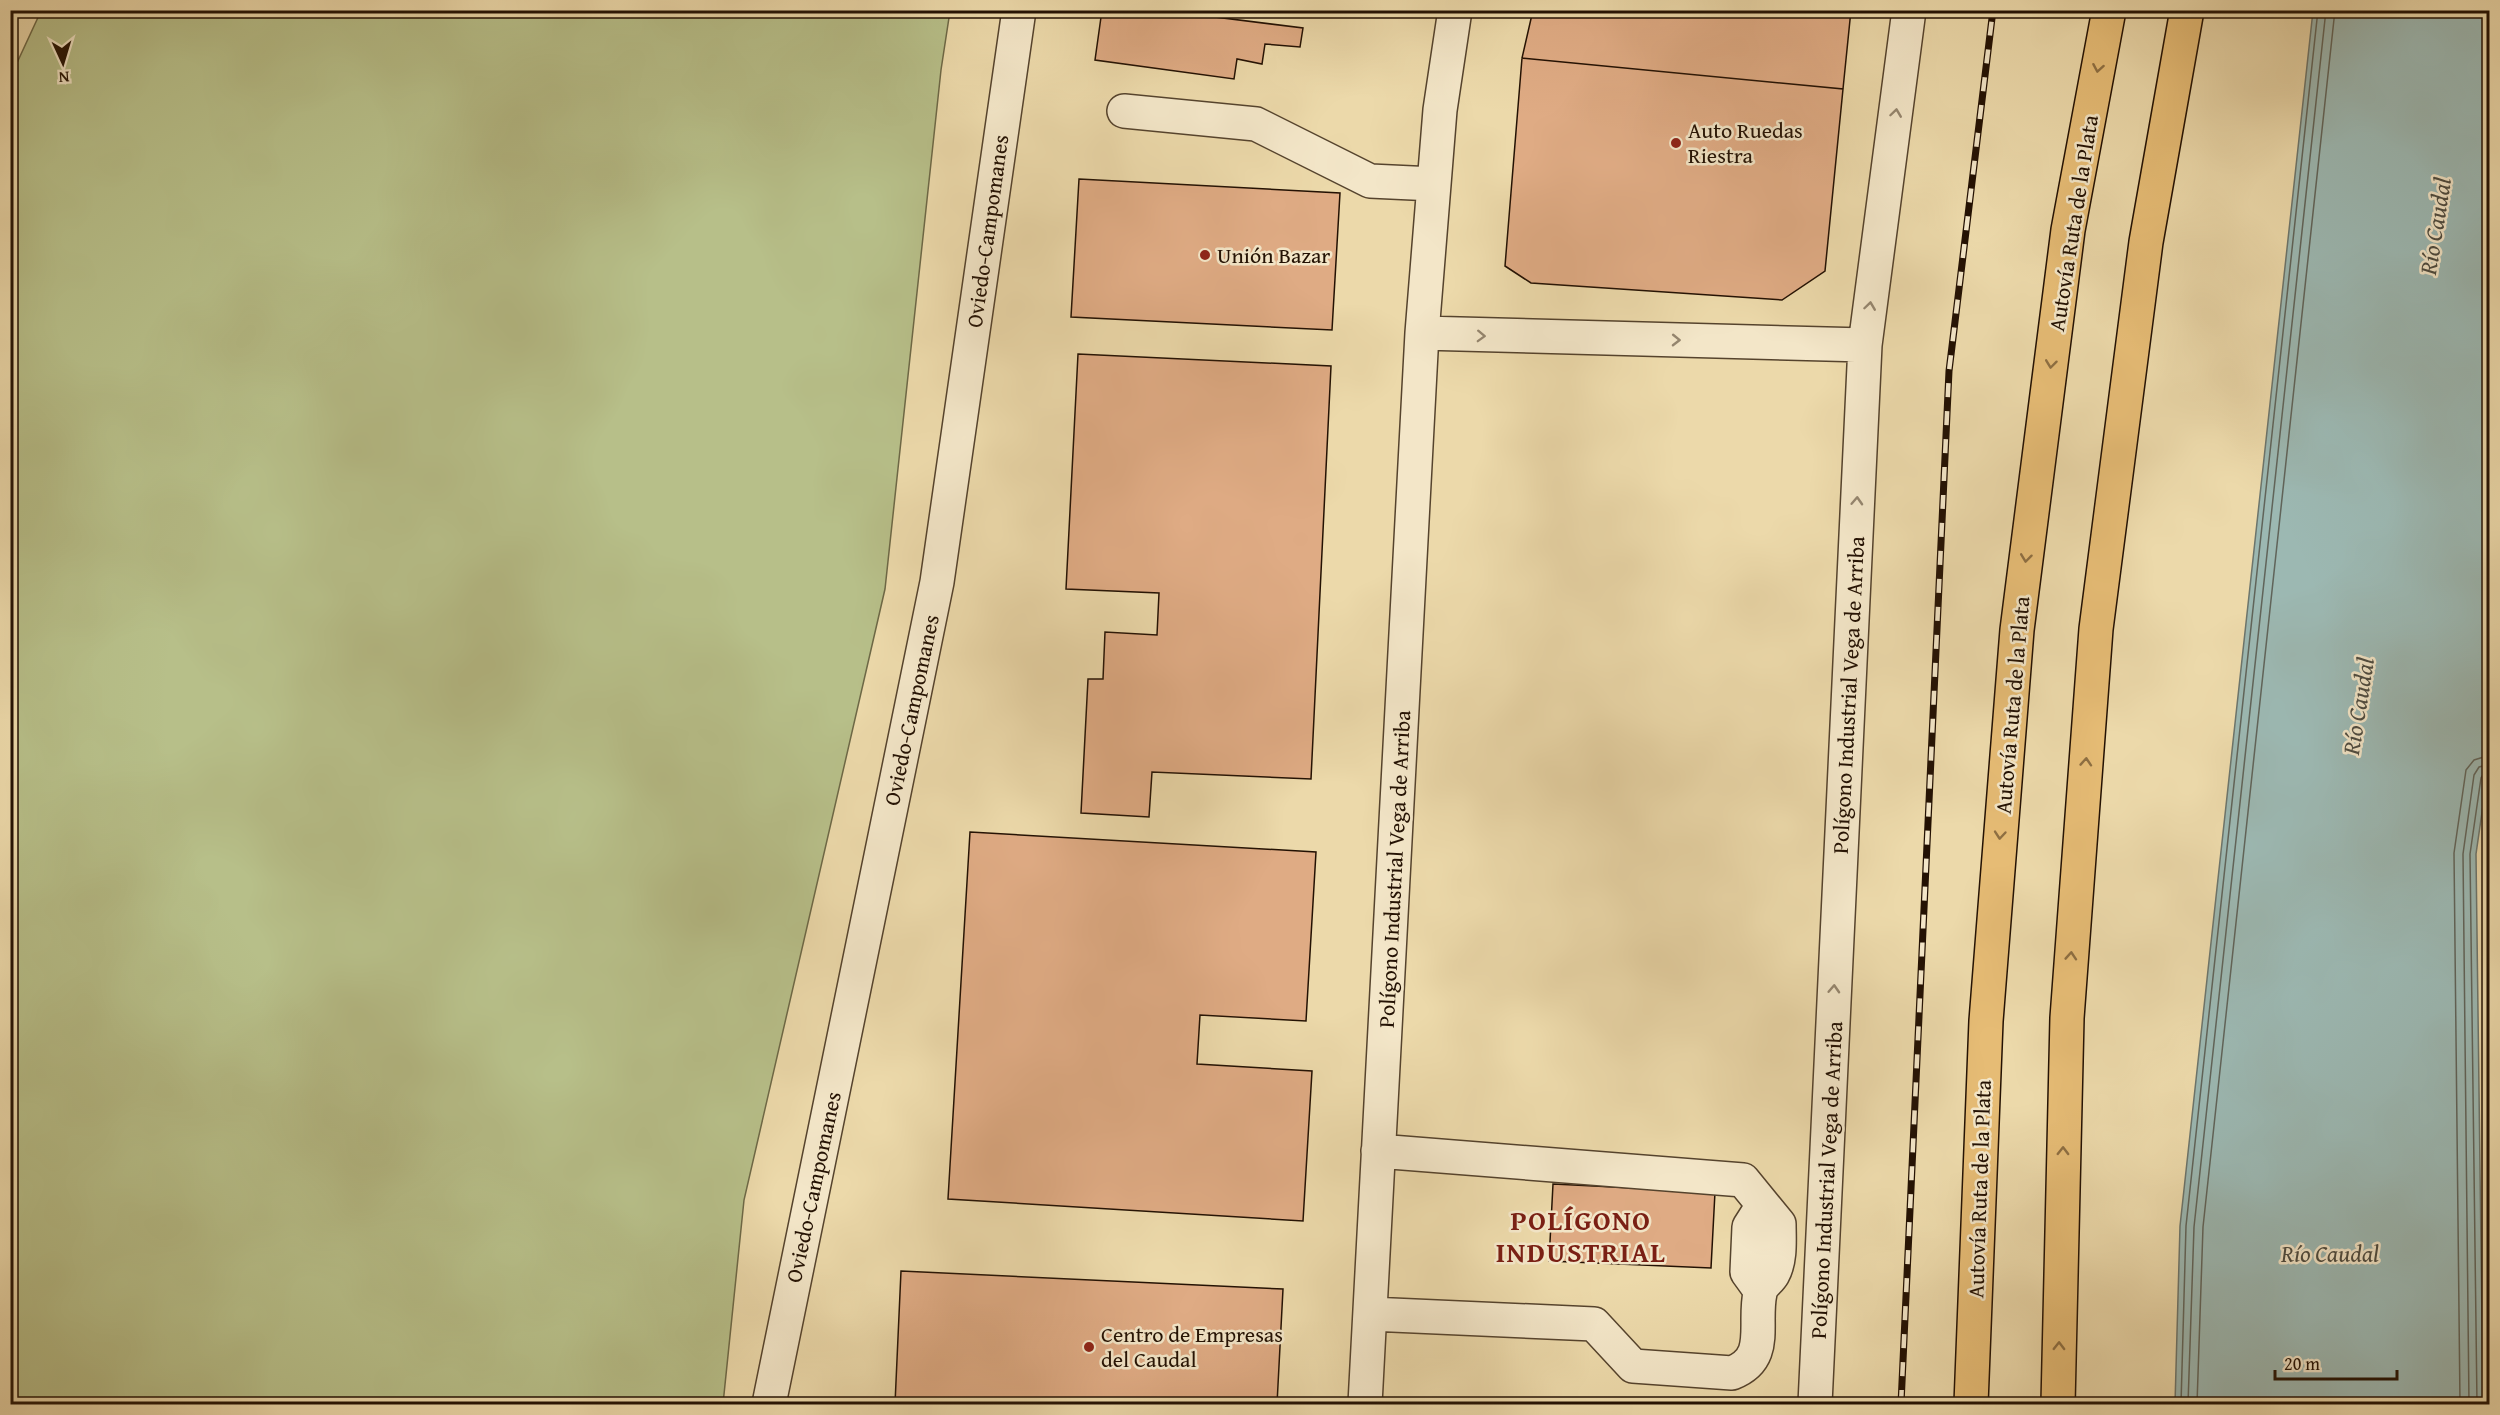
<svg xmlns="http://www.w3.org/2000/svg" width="2500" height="1415" viewBox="0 0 2500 1415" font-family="'Gentium Book Plus',serif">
	<rect width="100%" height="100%" fill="#ecd9aa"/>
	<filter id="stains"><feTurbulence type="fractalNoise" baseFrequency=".00333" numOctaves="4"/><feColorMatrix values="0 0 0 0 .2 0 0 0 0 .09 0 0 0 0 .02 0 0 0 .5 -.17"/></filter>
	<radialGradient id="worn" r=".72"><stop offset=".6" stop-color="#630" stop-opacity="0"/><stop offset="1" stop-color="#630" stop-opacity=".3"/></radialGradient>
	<!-- green -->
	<path fill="#b7bf89" stroke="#6d6846" stroke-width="1.5" d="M41 11H950L941 70 885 589 744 1200 723 1404H11L10 78Z"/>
	<!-- water -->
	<path fill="#9cb8b2" stroke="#6c756c" stroke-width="1.5" d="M2313 11H2489L2490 757 2476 854 2483 1404H2175L2180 1226Z"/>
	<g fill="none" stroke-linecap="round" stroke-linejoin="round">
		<!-- shore -->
		<path stroke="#60645a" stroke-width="1.5" d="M2181 1404 2186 1226 2318 10
			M2188 1404 2194 1227 2326 10
			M2197 1404 2203 1227 2335 10
			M2460 1404 2454 853 2466 770 2474 760 2490 755
			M2469 1404 2463 854 2474 775 2479 767 2490 764
			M2477 1404 2470 854 2481 778 2484 773 2490 772"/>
	</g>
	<!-- building -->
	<path fill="#dfab84" stroke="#231103" stroke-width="1.5" d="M1102 10H1159L1303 28 1300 47 1265 44 1262 64 1237 59 1234 79 1095 60Z
		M1533 10H1851L1843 89 1522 58Z
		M1522 58 1843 89 1825 271 1782 300 1531 283 1505 266Z
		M1079 179 1340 193 1332 330 1071 317Z
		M1078 354 1331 366 1311 779 1152 772 1149 817 1081 813 1088 679H1103L1105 632 1157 635 1159 593 1066 589Z
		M970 832 1316 852 1306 1021 1200 1015 1197 1064 1312 1071 1303 1221 948 1199Z
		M1553 1184 1715 1192 1711 1268 1549 1261Z
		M901 1271 1283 1289 1277 1404H895Z"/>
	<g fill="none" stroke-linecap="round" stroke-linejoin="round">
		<defs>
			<path id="minor" d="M1124 111 1256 124 1370 181 1434 184
				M1422 333 1865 345
				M1760 1290 1747 1272 1749 1227 1763 1205
				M1370 1314 1594 1324 1633 1366 1732 1373C1770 1358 1753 1325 1760 1293 1761 1285 1769 1281 1773 1274 1781 1260 1779 1239 1779 1224L1743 1180 1378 1151
				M769 1404 937 582 1019 10
				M1365 1404 1422 333 1440 110 1455 10
				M1815 1404 1865 345 1909 10"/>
			<path id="highway" d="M1971 1404 1986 1021 2017 630 2068 230 2109 10
				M2058 1404 2067 1018 2096 629 2146 242 2187 10"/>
		</defs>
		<!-- minor casing -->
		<use href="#minor" stroke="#55432d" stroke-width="36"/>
		<!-- highway casing -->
		<use href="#highway" stroke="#231103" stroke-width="36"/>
		<!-- minor -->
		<use href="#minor" stroke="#f3e6c8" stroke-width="33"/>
		<!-- highway -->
		<use href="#highway" stroke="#e6bc75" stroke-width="33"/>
		<defs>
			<path id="rail" d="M1901 1404 1949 371 1993 10"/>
		</defs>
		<!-- rail casing -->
		<use href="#rail" stroke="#231103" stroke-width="7"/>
		<!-- rail -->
		<use href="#rail" stroke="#f3e6c8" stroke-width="4.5" stroke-dasharray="14" stroke-linecap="butt"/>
	</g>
	<!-- one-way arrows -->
	<defs><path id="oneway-chevron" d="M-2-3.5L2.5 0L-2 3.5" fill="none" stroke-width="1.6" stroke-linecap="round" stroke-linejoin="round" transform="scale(1.5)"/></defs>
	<g stroke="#8e6f42">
		<use href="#oneway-chevron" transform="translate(2098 68) rotate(100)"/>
		<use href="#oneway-chevron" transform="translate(2051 364) rotate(97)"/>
		<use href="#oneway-chevron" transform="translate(2026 558) rotate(97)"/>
		<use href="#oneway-chevron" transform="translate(2086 762) rotate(-86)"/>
		<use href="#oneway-chevron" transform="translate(2000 835) rotate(95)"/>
		<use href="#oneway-chevron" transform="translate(2071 956) rotate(-86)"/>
		<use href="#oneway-chevron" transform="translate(2063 1151) rotate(-89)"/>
		<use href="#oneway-chevron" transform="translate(2059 1346) rotate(-89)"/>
	</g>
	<g stroke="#95866f">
		<use href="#oneway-chevron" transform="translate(1896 113) rotate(-82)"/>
		<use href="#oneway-chevron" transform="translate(1870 306) rotate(-82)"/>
		<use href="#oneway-chevron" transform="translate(1481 336) rotate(2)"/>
		<use href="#oneway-chevron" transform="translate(1676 340) rotate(1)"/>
		<use href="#oneway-chevron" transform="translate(1857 501) rotate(-87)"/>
		<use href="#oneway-chevron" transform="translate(1834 989) rotate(-87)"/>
	</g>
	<!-- markers -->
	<g fill="#8f2418" stroke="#f3e6c8" stroke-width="2">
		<circle cx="1676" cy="143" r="6"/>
		<circle cx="1205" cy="255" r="6"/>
		<circle cx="1089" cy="1347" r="6"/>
	</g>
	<g text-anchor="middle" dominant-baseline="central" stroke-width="5" stroke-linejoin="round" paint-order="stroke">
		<!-- poi labels -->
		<g font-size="22" fill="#231103" stroke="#f3e6c8" text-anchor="start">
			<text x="1688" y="130">Auto Ruedas<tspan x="1688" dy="25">Riestra</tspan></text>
			<text x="1217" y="255">Unión Bazar</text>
			<text x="1101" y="1334">Centro de Empresas<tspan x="1101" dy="25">del Caudal</tspan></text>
		</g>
		<!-- street labels -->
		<g font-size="22" fill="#231103" stroke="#f3e6c8">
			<text transform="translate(2073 223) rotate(-81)">Autovía Ruta de la Plata</text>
			<text transform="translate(987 231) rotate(-82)">Oviedo-Campomanes</text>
			<text transform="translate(1848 695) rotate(-87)">Polígono Industrial Vega de Arriba</text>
			<text transform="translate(2012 705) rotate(-85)">Autovía Ruta de la Plata</text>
			<text transform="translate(911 710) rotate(-78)">Oviedo-Campomanes</text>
			<text transform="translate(1394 869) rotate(-87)">Polígono Industrial Vega de Arriba</text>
			<text transform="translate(1826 1180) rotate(-87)">Polígono Industrial Vega de Arriba</text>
			<text transform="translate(813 1187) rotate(-78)">Oviedo-Campomanes</text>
			<text transform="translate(1979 1189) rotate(-88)">Autovía Ruta de la Plata</text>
		</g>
		<!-- water labels -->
		<g font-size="24" font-style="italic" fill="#4d4b40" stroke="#f3e6c8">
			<text transform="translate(2435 226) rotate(-81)">Río Caudal</text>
			<text transform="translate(2358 706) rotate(-81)">Río Caudal</text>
			<text x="2330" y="1253">Río Caudal</text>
		</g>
		<!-- district labels -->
		<g font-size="28" font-weight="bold" letter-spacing="1.5" fill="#7a1f14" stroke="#f3e6c8">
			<text x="1581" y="1219">POLÍGONO<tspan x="1581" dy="32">INDUSTRIAL</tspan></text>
		</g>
	</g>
	<!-- margin -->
	<rect width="2500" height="1415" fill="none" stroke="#ecd9aa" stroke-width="36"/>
	<rect x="12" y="12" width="2476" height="1391" fill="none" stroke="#231103" stroke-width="3"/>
	<rect x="18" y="18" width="2464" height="1379" fill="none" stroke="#231103" stroke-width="1.5"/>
	<!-- north arrow -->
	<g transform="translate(63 63) rotate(176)" stroke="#f3e6c8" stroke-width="4.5" paint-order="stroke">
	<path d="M0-4.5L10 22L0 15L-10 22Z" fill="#231103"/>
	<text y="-9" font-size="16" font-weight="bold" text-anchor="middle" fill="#231103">N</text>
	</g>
	<!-- scale -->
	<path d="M2275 1370v9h122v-9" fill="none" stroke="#231103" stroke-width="3"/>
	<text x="2284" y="1370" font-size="18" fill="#231103" stroke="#f3e6c8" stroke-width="4.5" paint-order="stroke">20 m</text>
	<rect width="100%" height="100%" filter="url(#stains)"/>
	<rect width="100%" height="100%" fill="url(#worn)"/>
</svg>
